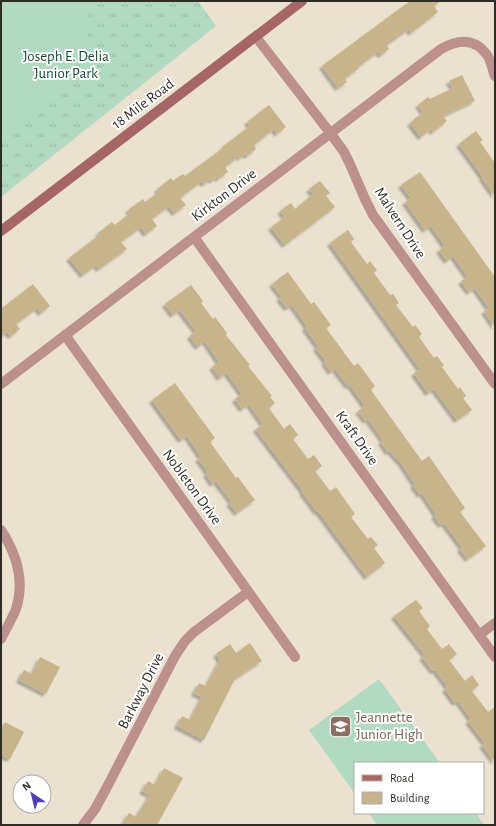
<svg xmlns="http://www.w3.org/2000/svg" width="496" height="826" viewBox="0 0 496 826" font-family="'Alegreya Sans',sans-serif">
	<defs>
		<pattern id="grass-tufts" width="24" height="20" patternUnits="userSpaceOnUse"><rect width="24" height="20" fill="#b2d9c2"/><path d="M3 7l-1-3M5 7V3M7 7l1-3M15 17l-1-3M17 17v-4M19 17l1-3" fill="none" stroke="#99baa7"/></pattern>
		<filter id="shadow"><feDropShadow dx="-3" dy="3" stdDeviation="1" flood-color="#0004"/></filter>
	</defs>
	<rect width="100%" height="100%" fill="#eae1cf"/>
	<!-- grass -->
	<path fill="url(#grass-tufts)" d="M1 1H198L216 26 1 197Z"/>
	<!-- pitch -->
	<path fill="#b2d9c2" d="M1 1H87L90 27 76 65 55 92 33 118 1 138Z
		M379 679 440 763H355V794L309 730Z
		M369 813H476L484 825H377Z"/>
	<!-- building -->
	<path fill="#c8b48b" filter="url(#shadow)" d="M410 1H441L434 6 438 12 411 33 409 29 387 45 389 49 381 55 378 52 358 67 359 68 345 78 347 82 338 88 322 66Z
		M462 75 475 101 443 116 447 121 433 132 431 129 421 137 410 123 423 112 418 105 428 97 430 99 453 88 449 81Z
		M269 105 286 127 277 134 274 129 254 145 256 149 247 156 245 154 240 158 239 156 225 167 228 172 218 179 217 177 212 181 211 179 204 184 202 181 180 198 186 205 175 213 169 206 152 219 157 226 146 234 141 227 121 242 127 249 99 269 96 265 83 275 69 258 99 235 98 233 112 222 115 225 130 213 128 210 143 199 145 202 159 192 157 189 171 178 173 181 183 174 185 176 223 148 222 147 250 126 247 122Z
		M476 131 483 140 480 142 495 163V196L482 178 483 177 459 144Z
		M420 172 495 277V327L484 311 489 308 475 288 469 292 461 281 468 277 453 256 447 261 439 250 445 246 431 226 425 230 405 202 411 198 401 185Z
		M320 181 330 193 326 196 335 207 285 245 271 227 285 217 280 211 291 203 295 209 313 194 309 189Z
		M348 230 354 239 351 242 367 264 370 261 377 270 374 273 390 295 393 294 399 303 396 305 413 327 415 325 422 334 419 337 434 358 437 356 444 365 442 367 458 389 460 387 466 396 463 398 472 410 457 420 434 389 428 393 414 373 420 369 330 243Z
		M288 272 311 304 314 302 331 325 326 328 354 366 358 363 375 386 371 390 422 461 429 456 465 508 460 512 486 546 468 559 460 549 462 547 444 523 441 525 434 516 436 514 422 493 420 495 413 485 415 484 401 463 390 451 388 452 381 442 383 440 368 419 366 421 358 411 365 406 350 385 348 386 335 369 331 372 324 362 326 361 316 348 318 346 305 328 307 326 292 305 287 308 279 298 282 297 272 284Z
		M33 284 50 306 41 313 37 308 16 324 20 329 11 336 7 332 1 337V309Z
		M191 285 203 301 201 303 213 319 215 317 227 333 226 335 250 365 248 366 272 396 270 397 275 403 269 408 284 429 290 424 298 435 293 439 308 459 314 455 322 466 315 471 330 491 336 487 355 514 351 517 368 539 371 537 378 545 374 548 385 563 367 577 318 511 317 512 302 492 303 491 256 429 263 424 249 404 242 409 235 399 242 394 227 373 220 378 212 367 219 362 205 341 198 347 190 336 196 331 180 310 173 315 165 304Z
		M175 383 215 438 210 442 236 478 238 477 255 500 237 513 229 503 232 502 216 481 213 484 206 474 208 472 198 459 201 457 187 436 181 440 152 400Z
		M416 600 423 608 419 611 430 626 427 629 442 649 449 644 457 654 449 660 465 681 472 675 479 685 472 691 488 712 495 707V762L482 745 485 743 468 721 471 719 458 701 455 703 445 689 448 687 435 670 433 671 422 657 425 655 394 616Z
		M250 643 262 661 235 679 204 740 177 726 182 716 190 720 202 697 194 693 199 683 206 686 220 660 216 654 230 644 236 653Z
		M40 657 60 667 46 694 19 680 24 670 32 674Z
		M5 722 24 732 10 759 1 755V729Z
		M164 768 183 778 157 825H122L129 813 136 817 150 795 142 791 148 781 155 785Z"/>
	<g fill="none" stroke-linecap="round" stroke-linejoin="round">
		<!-- minor -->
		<path stroke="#bc908d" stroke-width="10" d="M256 37 331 134 344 152 349 162 365 199 373 215 495 384
			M194 237 495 657
			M65 335 295 657
			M1 384 441 49C457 40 474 37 487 55 491 60 492 69 495 76
			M1 530C16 553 25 581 16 609 12 619 6 629 1 639
			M479 635 495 623
			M83 825 95 809 106 789 175 656 185 641 194 632 248 592"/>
		<!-- secondary -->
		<path stroke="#a66764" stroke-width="10" d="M1 231 302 1"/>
	</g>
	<!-- icons -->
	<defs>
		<symbol id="school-square" viewBox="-11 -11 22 22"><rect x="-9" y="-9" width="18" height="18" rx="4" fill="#8d6e63" stroke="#fff"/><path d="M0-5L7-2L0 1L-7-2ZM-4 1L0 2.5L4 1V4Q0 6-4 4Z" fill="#fff"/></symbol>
	</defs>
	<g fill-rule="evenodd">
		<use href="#school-square" x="328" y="714" width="25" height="25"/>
	</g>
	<g text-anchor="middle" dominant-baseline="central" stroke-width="4" stroke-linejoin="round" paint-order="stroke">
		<!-- park labels -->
		<g font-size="15" fill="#104930" stroke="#fff">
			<text x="66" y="56">Joseph E. Delia<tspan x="66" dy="17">Junior Park</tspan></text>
		</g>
		<!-- street labels -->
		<g font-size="15" fill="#2f2c25" stroke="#fff">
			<text transform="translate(143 104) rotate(-37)">18 Mile Road</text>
			<text transform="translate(224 195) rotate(-37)">Kirkton Drive</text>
			<text transform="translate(400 223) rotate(57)">Malvern Drive</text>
			<text transform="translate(357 438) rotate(55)">Kraft Drive</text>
			<text transform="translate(192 487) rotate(54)">Nobleton Drive</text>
			<text transform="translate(141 691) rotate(-63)">Barkway Drive</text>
		</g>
		<!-- education labels -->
		<g font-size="15" fill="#785e54" stroke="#fff" text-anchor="start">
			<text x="356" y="717">Jeannette<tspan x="356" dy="17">Junior High</tspan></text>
		</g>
	</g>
	<!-- border -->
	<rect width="496" height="826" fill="none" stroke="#2f2c25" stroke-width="4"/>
	<!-- legend -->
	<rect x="354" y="762" width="130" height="52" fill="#ffffff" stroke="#acaba8"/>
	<rect x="362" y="775" width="20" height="6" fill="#a66764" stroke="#acaba8"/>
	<text x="390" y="782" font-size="12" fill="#2f2c25">Road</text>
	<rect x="362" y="792" width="20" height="12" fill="#c8b48b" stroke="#acaba8"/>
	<text x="390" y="802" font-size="12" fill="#2f2c25">Building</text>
	<!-- north arrow -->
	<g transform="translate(32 794) rotate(325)"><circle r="19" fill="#ffffff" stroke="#acaba8"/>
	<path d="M0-3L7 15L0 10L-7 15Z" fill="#513db4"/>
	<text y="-6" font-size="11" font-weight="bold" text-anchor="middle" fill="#2f2c25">N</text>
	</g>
</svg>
